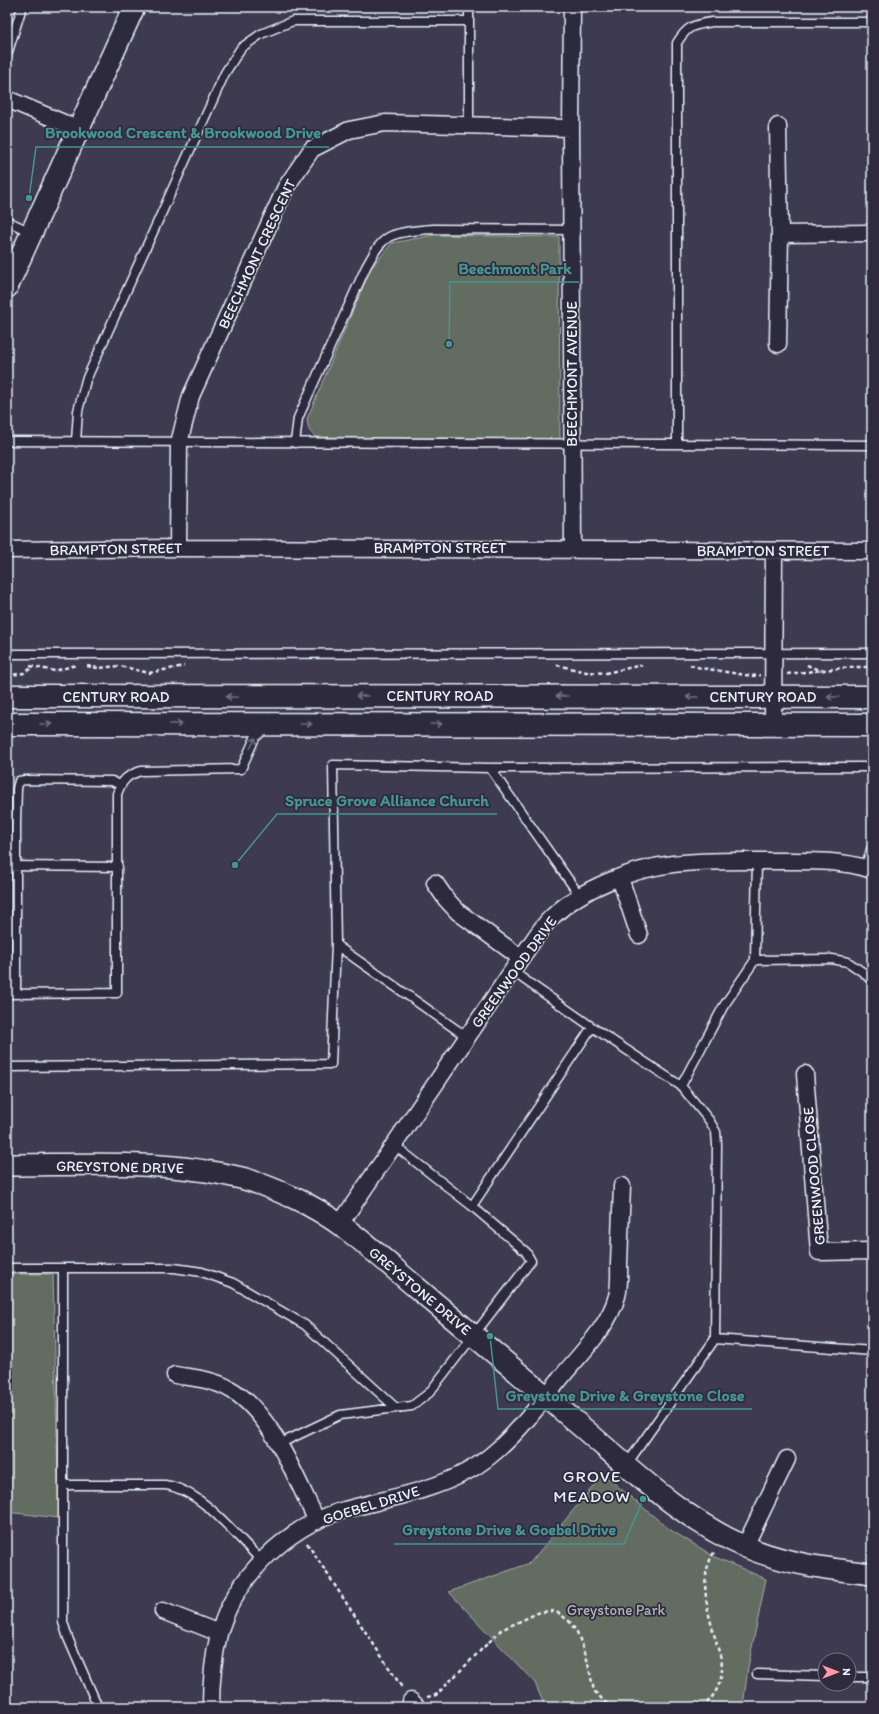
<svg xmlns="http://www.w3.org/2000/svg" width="879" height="1714" viewBox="0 0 879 1714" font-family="Itim,sans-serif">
	<rect width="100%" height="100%" fill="#3e3a50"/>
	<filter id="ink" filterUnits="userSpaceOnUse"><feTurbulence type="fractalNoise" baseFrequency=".025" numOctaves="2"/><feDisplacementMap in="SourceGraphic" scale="8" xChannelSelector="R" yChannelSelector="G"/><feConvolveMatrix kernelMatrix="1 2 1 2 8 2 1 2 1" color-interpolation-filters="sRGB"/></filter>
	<g filter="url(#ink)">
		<!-- green -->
		<path fill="#646c60" stroke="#a6aeac" d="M434 235 559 237 560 439 315 437 309 430 307 419 371 268 392 243Z
			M7 1274H53L59 1518 7 1512Z
			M603 1474 669 1529 715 1557 766 1579 748 1667 743 1707H545L535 1683 449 1592 530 1563Z"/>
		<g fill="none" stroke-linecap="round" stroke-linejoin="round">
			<defs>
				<path id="service" d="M469 7V126
					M7 55 22 7
					M7 221 31 232
					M7 441C295 444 584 442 872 445
					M76 442 78 411 86 380 225 73 241 48 261 34 293 21H469
					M295 443 298 418 366 267C372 257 378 243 389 237 400 231 421 230 433 229L571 230
					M677 443V43C687 26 693 25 712 22H872
					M7 654 872 653
					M490 768 580 896
					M7 866 118 867
					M865 868 872 847
					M336 945 467 1037
					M755 960 757 861
					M512 971 592 1027 681 1086 709 1120 716 1132 717 1145 715 1339 627 1464
					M7 994 117 993V794C122 780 127 775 141 771L241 769 255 738 265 729
					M16 994V822L17 788 19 781 25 780 112 781 120 785
					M7 1067 331 1064 336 945 333 765 490 768 872 767
					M681 1086 723 1007 755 960 832 959 848 962 864 973 872 981
					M472 1206 592 1027
					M7 1268H174L202 1272 233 1283 305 1325 396 1408
					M63 1268V1622L68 1638 98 1707
					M715 1339 872 1351
					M279 1444 340 1415 412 1406 429 1393 531 1261 526 1252 472 1206 394 1145
					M64 1485H165C202 1490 236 1536 262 1561
					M757 1674 825 1676
					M849 1677H872"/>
				<path id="minor" d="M572 7 571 128 573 549
					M7 99 78 129
					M778 126 780 234 778 344
					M780 234 872 233
					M178 548 179 443 191 396 286 187 312 149 349 130 385 123 571 128
					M7 550 178 548 872 551
					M773 724 774 551
					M620 878 639 935
					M435 883 446 899 458 912 521 958
					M805 1074 819 1252 872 1251
					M340 1224 521 958C531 945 540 928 552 917 582 888 632 869 673 864 704 860 738 861 770 861 804 861 839 859 872 870
					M175 1375C193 1378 212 1379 228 1388 271 1410 296 1479 317 1521
					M745 1546 787 1459
					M163 1611 219 1633
					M411 1701 417 1707
					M211 1707C211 1683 213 1658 219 1634 234 1578 286 1528 341 1511 383 1499 427 1493 466 1472 505 1452 537 1407 564 1374 583 1351 609 1326 617 1296 620 1286 619 1274 619 1263 620 1238 621 1212 622 1186"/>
				<path id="tertiary" d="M7 287 134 7
					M7 1165C84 1165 165 1159 241 1178 258 1182 276 1190 292 1197 340 1218 378 1255 417 1288 470 1333 524 1377 577 1423 629 1467 682 1520 746 1547 786 1564 829 1569 872 1574"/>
				<path id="secondary" d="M7 696 872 697
					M7 724 872 725"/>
			</defs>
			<!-- service casing -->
			<use href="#service" stroke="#e8f1f8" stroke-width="11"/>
			<!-- minor casing -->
			<use href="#minor" stroke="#e8f1f8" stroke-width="19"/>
			<!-- tertiary casing -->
			<use href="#tertiary" stroke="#e8f1f8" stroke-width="24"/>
			<!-- secondary casing -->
			<use href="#secondary" stroke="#e8f1f8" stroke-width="25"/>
			<!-- path -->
			<path stroke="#e8f1f8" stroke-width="2.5" stroke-dasharray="4 3" stroke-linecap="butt" d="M557 665 586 672 606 673 642 665
				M690 665 701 668 752 676 760 675
				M807 665 821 671
				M30 666 55 671 76 665
				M87 666 98 668 120 666 149 673 184 666
				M787 674 851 667H872
				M7 676 24 673 33 667
				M307 1543 403 1689
				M427 1697 436 1695 501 1630 540 1612 554 1611 560 1614 569 1621 577 1632 586 1655 594 1691 606 1703 614 1707
				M701 1707C714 1699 722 1683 722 1668 722 1658 718 1650 716 1641 708 1613 697 1577 715 1551"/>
			<!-- service -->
			<use href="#service" stroke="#2f2a3d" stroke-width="8"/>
			<!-- minor -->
			<use href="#minor" stroke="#2f2a3d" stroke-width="16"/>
			<!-- tertiary -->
			<use href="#tertiary" stroke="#2f2a3d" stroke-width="21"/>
			<!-- secondary -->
			<use href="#secondary" stroke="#2f2a3d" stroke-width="22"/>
		</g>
		<!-- one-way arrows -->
		<defs><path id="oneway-shaft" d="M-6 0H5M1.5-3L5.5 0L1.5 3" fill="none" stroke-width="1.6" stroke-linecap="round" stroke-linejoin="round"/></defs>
		<g stroke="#70707e">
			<use href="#oneway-shaft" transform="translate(362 696) rotate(180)"/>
			<use href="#oneway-shaft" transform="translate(562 696) rotate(-180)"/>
			<use href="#oneway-shaft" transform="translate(232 697) rotate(180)"/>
			<use href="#oneway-shaft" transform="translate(692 697) rotate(-180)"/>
			<use href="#oneway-shaft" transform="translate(833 697) rotate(-180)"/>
			<use href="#oneway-shaft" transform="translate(46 724)"/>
			<use href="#oneway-shaft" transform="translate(176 724)"/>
			<use href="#oneway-shaft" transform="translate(306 724)"/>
			<use href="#oneway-shaft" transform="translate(436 724)"/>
			<use href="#oneway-shaft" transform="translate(253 743) rotate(-62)"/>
		</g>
	</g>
	<g text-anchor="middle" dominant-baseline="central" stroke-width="3.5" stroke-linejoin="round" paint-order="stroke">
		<!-- street labels -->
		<g font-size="15" fill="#e8f1f8" stroke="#2f2a3d">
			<text transform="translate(257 254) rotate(-65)">BEECHMONT CRESCENT</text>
			<text transform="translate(572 374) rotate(-90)">BEECHMONT AVENUE</text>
			<text x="440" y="548">BRAMPTON STREET</text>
			<text transform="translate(116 549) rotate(-1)">BRAMPTON STREET</text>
			<text x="763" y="551">BRAMPTON STREET</text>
			<text x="440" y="696">CENTURY ROAD</text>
			<text x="116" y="697">CENTURY ROAD</text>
			<text x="763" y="697">CENTURY ROAD</text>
			<text transform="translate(514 972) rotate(-54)">GREENWOOD DRIVE</text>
			<text transform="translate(120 1167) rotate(1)">GREYSTONE DRIVE</text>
			<text transform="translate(814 1176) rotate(-95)">GREENWOOD CLOSE</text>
			<text transform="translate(420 1291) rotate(40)">GREYSTONE DRIVE</text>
			<text transform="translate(371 1505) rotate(-17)">GOEBEL DRIVE</text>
		</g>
		<!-- park labels -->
		<g font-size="15" fill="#adb5b4" stroke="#2f2a3d">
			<text x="616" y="1610">Greystone Park</text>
		</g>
		<!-- quarter labels -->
		<g font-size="17" letter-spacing="1" fill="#e8f1f8" stroke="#2f2a3d">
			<text x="592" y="1476">GROVE<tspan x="592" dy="20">MEADOW</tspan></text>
		</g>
	</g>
	<!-- callouts -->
	<path fill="none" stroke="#459590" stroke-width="1.5" d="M29 198L36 147H329M449 344L450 282H579M235 865L277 814H497M490 1336L498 1409H752M643 1499L624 1544H394"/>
	<g fill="#459590" stroke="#2f2a3d" stroke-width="1.5">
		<circle cx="29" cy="198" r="4"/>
		<circle cx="449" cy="344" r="4"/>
		<circle cx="235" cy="865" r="4"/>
		<circle cx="490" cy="1336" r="4"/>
		<circle cx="643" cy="1499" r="4"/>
	</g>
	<g font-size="16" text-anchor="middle" font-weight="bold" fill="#459590" stroke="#2f2a3d" stroke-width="3.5" stroke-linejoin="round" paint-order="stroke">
		<text x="183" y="138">Brookwood Crescent &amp; Brookwood Drive</text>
		<text x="515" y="274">Beechmont Park</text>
		<text x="387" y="806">Spruce Grove Alliance Church</text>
		<text x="625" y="1401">Greystone Drive &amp; Greystone Close</text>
		<text x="509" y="1535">Greystone Drive &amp; Goebel Drive</text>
	</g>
	<!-- margin -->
	<rect width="879" height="1714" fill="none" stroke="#2f2a3d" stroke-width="24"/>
	<rect x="12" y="12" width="855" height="1690" fill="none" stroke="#e8f1f8" stroke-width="1.5" filter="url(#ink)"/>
	<!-- north arrow -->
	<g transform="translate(837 1672) rotate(90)"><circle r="19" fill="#2f2a3d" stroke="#797a88"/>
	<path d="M0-3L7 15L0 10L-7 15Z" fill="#ff9aa2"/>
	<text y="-6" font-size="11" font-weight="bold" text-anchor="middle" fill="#e8f1f8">N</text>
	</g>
</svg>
